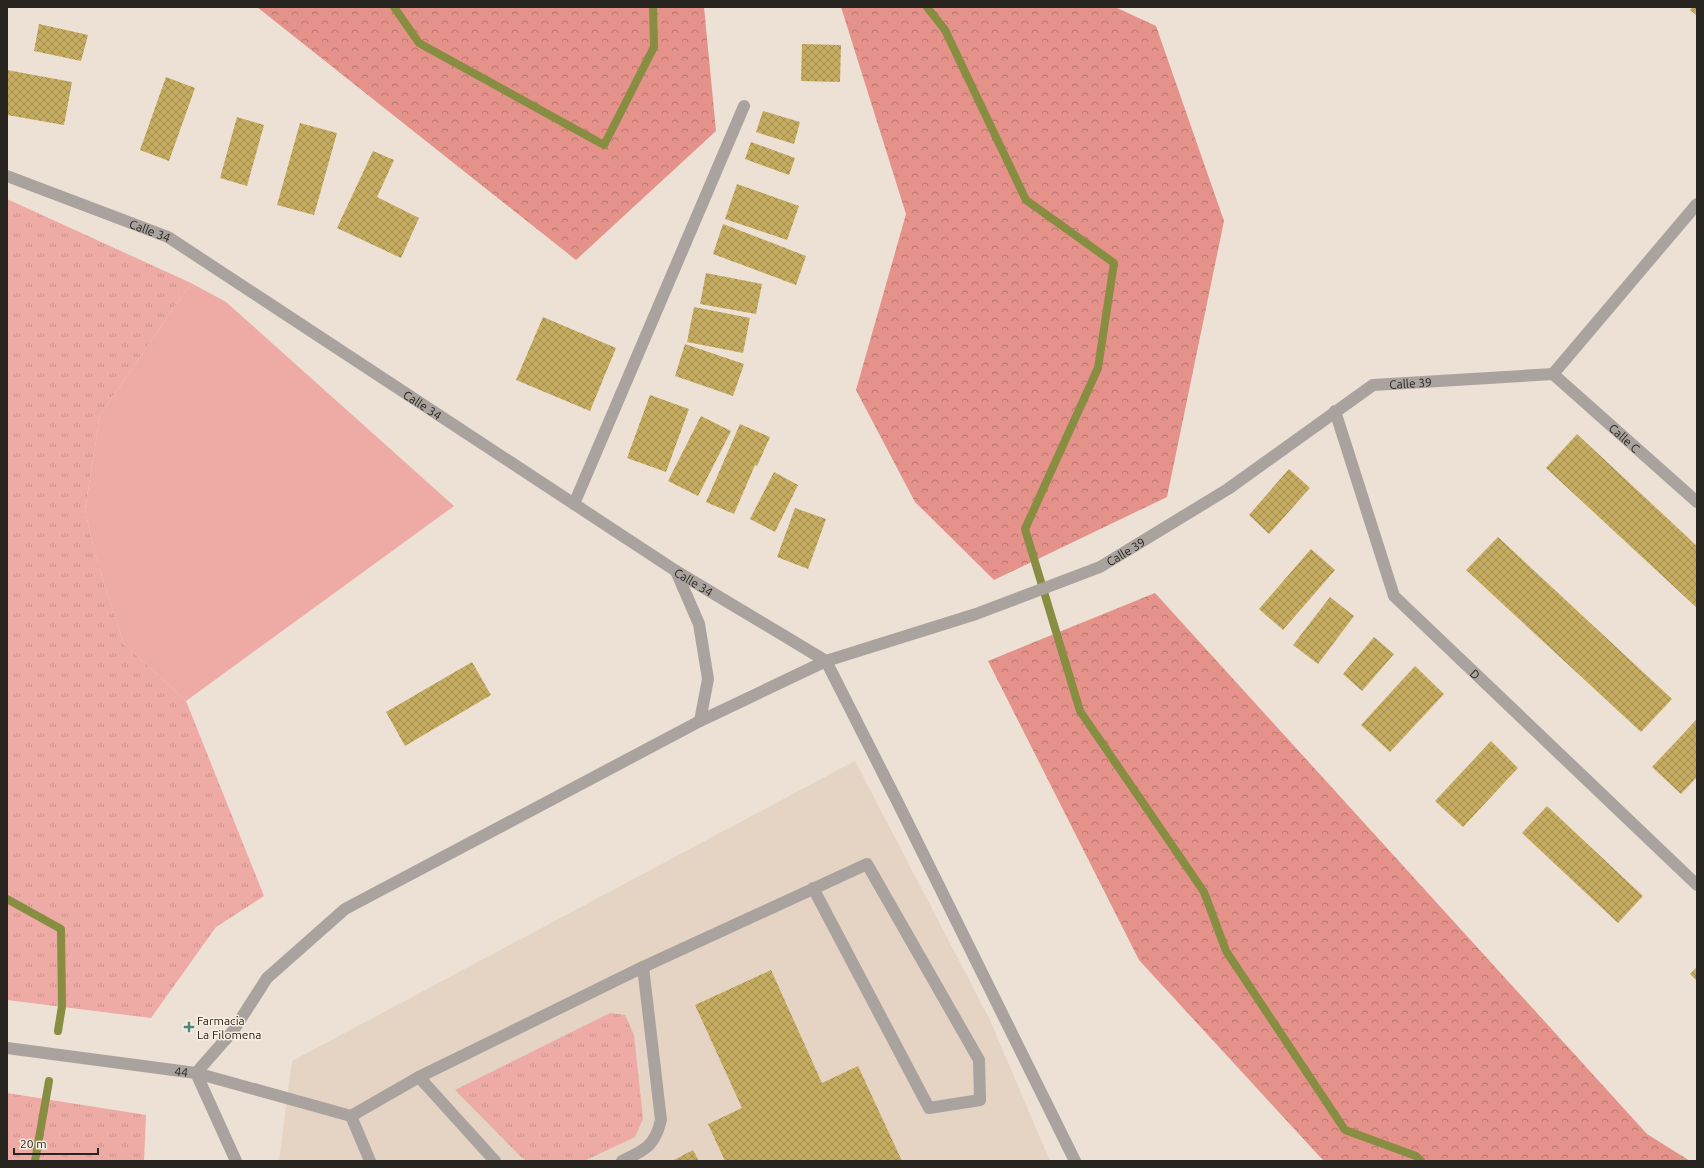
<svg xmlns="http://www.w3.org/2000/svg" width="1704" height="1168" viewBox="0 0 1704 1168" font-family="Ubuntu,sans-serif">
	<defs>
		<pattern id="grass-tufts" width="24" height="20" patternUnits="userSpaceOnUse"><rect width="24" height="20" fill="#eeaaa4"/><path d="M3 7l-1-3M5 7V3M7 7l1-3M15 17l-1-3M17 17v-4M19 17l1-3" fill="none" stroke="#cc928d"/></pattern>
		<pattern id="forest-crowns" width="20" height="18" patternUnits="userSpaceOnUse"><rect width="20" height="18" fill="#e4928a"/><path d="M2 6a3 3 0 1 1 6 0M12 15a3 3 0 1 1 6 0" fill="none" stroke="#b97770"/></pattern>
		<pattern id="building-cross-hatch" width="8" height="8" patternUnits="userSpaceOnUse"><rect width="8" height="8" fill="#c6ac60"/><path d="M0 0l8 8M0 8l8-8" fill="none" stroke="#a18c4f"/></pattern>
	</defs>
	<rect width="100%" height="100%" fill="#ece1d4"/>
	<!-- built -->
	<path fill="#e5d4c3" d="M855 761 989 1018 1050 1161H279L292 1061Z"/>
	<!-- grass -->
	<path fill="url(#grass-tufts)" d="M7 199 191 283 100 415 85 510 96 558 124 644 186 701 264 896 216 927 151 1018 7 1000Z
		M610 1013 625 1015 634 1035 643 1119 635 1137 584 1161H527L521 1157 455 1090Z
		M7 1093 146 1115 144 1161H7Z"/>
	<!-- forest -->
	<path fill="url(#forest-crowns)" d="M257 7H704L716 131 576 260Z
		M841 7H1115L1156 26 1224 221 1167 497 994 580 915 502 856 390 906 214Z
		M1155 593 1647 1134 1690 1161H1324L1320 1157 1139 960 988 661Z"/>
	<!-- pitch -->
	<path fill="#eeaaa4" d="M191 283 226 302 454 506 186 701 124 644 96 558 85 510 100 415Z"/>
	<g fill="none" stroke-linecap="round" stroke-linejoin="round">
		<!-- stream -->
		<path stroke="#878d41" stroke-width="8" d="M394 7 419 43 604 145 654 47 653 7
			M927 7 945 30 1026 200 1114 263 1098 368 1025 529 1080 711 1204 892 1226 951 1345 1130 1416 1156 1421 1161
			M7 899 61 929 62 1006 58 1031
			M35 1161 49 1081"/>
	</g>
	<!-- building -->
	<path fill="url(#building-cross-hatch)" d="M1692 7H1697V16L1690 10Z
		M39 24 88 35 81 61 34 51Z
		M802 44 841 45 840 82 801 81Z
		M7 70 72 82 64 125 7 115Z
		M166 77 195 88 169 161 140 150Z
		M763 111 800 122 794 144 756 132Z
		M237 117 264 125 247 186 220 178Z
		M300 123 337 133 314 215 277 205Z
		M751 142 795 158 789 175 745 159Z
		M373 151 394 160 377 197 419 218 401 258 337 228Z
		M737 184 799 206 787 240 725 219Z
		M723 224 806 256 796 285 713 254Z
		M706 273 762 284 756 314 700 304Z
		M694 307 750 318 743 353 687 342Z
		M543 317 616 348 590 411 516 380Z
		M685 344 744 364 733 396 675 376Z
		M650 395 689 409 666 472 627 458Z
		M701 416 731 431 698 496 668 481Z
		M740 424 770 437 757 466 755 465 734 514 706 502Z
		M1577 434 1697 546V608L1546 468Z
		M1289 469 1310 488 1269 534 1249 515Z
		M774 472 798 485 775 532 750 519Z
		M795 508 826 519 808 569 777 557Z
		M1498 537 1672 699 1641 732 1466 570Z
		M1311 549 1335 570 1283 630 1259 609Z
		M1330 597 1354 616 1318 664 1293 645Z
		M1374 637 1394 654 1362 691 1343 674Z
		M472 662 491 695 405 746 386 712Z
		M1415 666 1444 694 1390 752 1361 725Z
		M1697 719V777L1681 794 1652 767Z
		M1491 741 1518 768 1463 827 1435 801Z
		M1547 806 1643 896 1618 923 1522 833Z
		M1697 967V981L1690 974Z
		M771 970 822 1083 858 1066 902 1161H725L708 1124 742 1108 695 1005Z
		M693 1150 699 1161H672Z"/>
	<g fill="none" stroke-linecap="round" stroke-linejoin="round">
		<!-- minor -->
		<g stroke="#aaa29f" stroke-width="12">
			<path id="s1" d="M7 176 168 237 676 571 826 661 898 803 1075 1161"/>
			<path id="s2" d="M1553 374 1697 502"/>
			<path id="s3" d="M1335 411 1394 596 1697 885"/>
			<path d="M574 504 744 106"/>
			<path d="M676 571 699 624 708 679 700 721"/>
			<path id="s4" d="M7 1048 196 1073 351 1116"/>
			<path id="s5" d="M196 1073 233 1031 267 978 345 909 700 721 826 661 976 614 1100 567 1228 489 1373 385 1553 374 1697 204"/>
			<path d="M196 1073 236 1161"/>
			<path d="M419 1077 495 1161"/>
			<path d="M351 1116 419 1077 643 967 867 864 979 1060 980 1100 929 1108 813 888"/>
			<path d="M351 1116 370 1161"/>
			<path d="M622 1161C645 1150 655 1146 661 1120L643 967"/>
		</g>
	</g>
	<!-- markers -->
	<path fill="#478a7d" stroke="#faeee1" stroke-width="1.5" d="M187 1021h4v4h4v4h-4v4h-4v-4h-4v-4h4z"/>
	<g text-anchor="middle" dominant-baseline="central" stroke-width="3" stroke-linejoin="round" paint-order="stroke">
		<!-- street labels -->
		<g font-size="12" fill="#28241f" stroke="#faeee1">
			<text stroke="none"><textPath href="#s1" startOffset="153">Calle 34</textPath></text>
			<text stroke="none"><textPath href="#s5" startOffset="1420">Calle 39</textPath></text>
			<text stroke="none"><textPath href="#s1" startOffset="477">Calle 34</textPath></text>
			<text stroke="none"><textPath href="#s2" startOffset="96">Calle C</textPath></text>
			<text stroke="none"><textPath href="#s5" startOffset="1084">Calle 39</textPath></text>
			<text stroke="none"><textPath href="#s1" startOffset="801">Calle 34</textPath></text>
			<text stroke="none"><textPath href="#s3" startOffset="307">D</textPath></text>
			<text stroke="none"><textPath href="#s4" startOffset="176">44</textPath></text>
		</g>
		<!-- poi labels -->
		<g font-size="12" fill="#28241f" stroke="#faeee1" text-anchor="start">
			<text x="197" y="1020">Farmacia<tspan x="197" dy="14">La Filomena</tspan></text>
		</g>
	</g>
	<!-- border -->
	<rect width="1704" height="1168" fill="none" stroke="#28241f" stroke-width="16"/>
	<!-- scale -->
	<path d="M14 1148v6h84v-6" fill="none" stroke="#28241f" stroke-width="2"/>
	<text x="20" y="1148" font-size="12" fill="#28241f" stroke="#faeee1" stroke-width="3" paint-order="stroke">20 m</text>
</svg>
